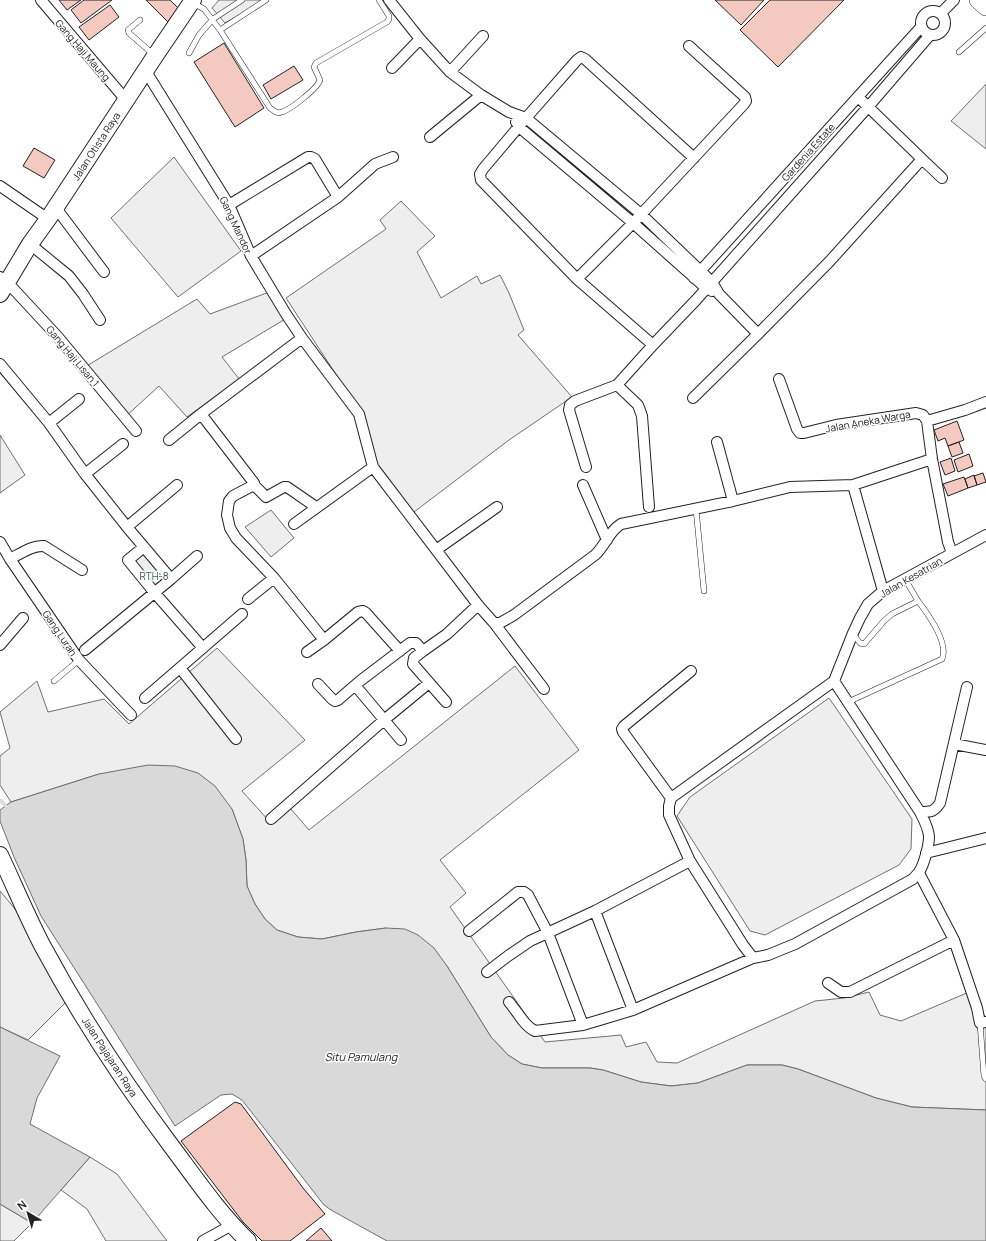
<svg xmlns="http://www.w3.org/2000/svg" width="986" height="1241" viewBox="0 0 986 1241" font-family="Manrope,sans-serif">
	<rect width="100%" height="100%" fill="#fff"/>
	<!-- green -->
	<path fill="#eee" stroke="#6f6f6f" d="M174 157 241 251 178 297 111 218Z
		M401 201 435 236 417 252 441 298 477 276 481 284 500 275 509 293 524 330 518 335 572 397 509 440 410 515 376 466 358 408 286 298 386 229 380 220Z
		M272 291 287 318 222 357 239 379 187 417 159 386 124 418 85 367 197 299 210 314Z
		M0 435 25 475 0 493Z
		M271 510 294 538 271 557 245 527Z
		M144 547 171 579 154 592 128 560Z
		M217 648 305 740 242 791 270 822 290 808 309 830 515 666 579 750 440 860 466 893 450 907 545 1042 621 1035 626 1047 646 1042 657 1062 677 1063 815 1001 844 998 869 992 880 1015 901 1021 969 992 978 1008 986 1017V1110L912 1107 876 1098 798 1069 782 1065H747L698 1083 671 1086 641 1082 603 1070 590 1068H542L522 1064 508 1055 491 1037 447 966 386 928 356 932 322 939 298 937 277 930 265 919 255 904 247 886 246 860 243 839 232 809 99 774 11 802 0 785V756L10 748 0 712 37 681 48 712 104 699 129 724Z
		M829 698 912 819 911 849 899 865 765 935 750 931 677 816 690 797Z
		M0 891 15 909 68 1000 28 1040 0 1027Z
		M90 1157 117 1174 167 1241H106L87 1209 61 1190Z
		M0 1204 32 1223 14 1241H0Z"/>
	<!-- parking -->
	<path fill="#ededed" stroke="#6f6f6f" d="M219 0H265L225 23 212 8Z
		M986 84V149L951 121Z"/>
	<!-- water -->
	<path fill="#d9d9d9" stroke="#6f6f6f" d="M148 765 175 766 198 773 215 786 232 809 243 839 246 860 247 886 255 904 265 919 277 930 298 937 322 939 356 932 386 928 405 929 418 935 434 948 447 966 491 1037 508 1055 522 1064 542 1068H590L603 1070 641 1082 671 1086 698 1083 747 1065H782L798 1069 876 1098 912 1107 986 1110V1241H387L331 1210 324 1205 242 1100 232 1094 221 1095 175 1126 41 916 14 857 0 821V810L11 802 99 774Z
		M0 1027 60 1056 37 1098 30 1124 90 1157 32 1223 0 1204Z"/>
	<g fill="none" stroke-linecap="round" stroke-linejoin="round">
		<!-- stream -->
		<path stroke="#d9d9d9" stroke-width="3.5" d="M0 800 9 809"/>
	</g>
	<!-- building -->
	<path fill="#f3c9c0" stroke="#222" d="M59 0H81L67 10Z
		M84 0H112L81 23 71 10Z
		M146 0H170L178 8 168 22Z
		M715 0H764L741 25Z
		M770 0H844L778 67 740 30Z
		M110 5 119 17 89 40 79 27Z
		M224 43 264 108 235 127 194 62Z
		M294 66 303 80 271 99 263 85Z
		M34 148 55 160 44 178 23 166Z
		M957 421 964 440 948 446 945 438 938 441 934 430Z
		M959 442 963 453 952 457 948 446Z
		M969 454 973 466 958 472 954 460Z
		M951 458 955 471 945 475 940 462Z
		M983 473 986 482 977 485 974 476Z
		M974 475 977 485 968 488 965 479Z
		M964 477 968 488 948 496 943 484Z
		M235 1102 241 1104 303 1188 325 1214 290 1241H262L243 1222 181 1141Z
		M321 1228 332 1241H306Z"/>
	<g fill="none" stroke-linecap="round" stroke-linejoin="round">
		<defs>
			<path id="service" d="M193 3 204 9 220 30 266 0
				M140 20 128 30 129 33 154 55
				M220 30 270 108C274 111 277 114 282 112 290 110 318 88 320 80L314 67 316 63 387 22 389 19V16L379 0
				M959 52 986 28
				M189 53 199 35 213 19 242 0
				M696 509 704 591
				M853 634 860 643 864 644 884 621 892 614 918 601 905 579
				M54 681 79 660
				M848 702 942 659C949 643 928 614 918 601
				M980 1023 984 1076 986 1079"/>
			<path id="minor" d="M41 0 126 100
				M389 0 420 39 450 72 481 95 509 112 526 118 641 214 712 282 719 294 758 334
				M921 23a12 12 0 1 1 24 0a12 12 0 1 1-24 0Z
				M941 13 954 0
				M392 68 420 39
				M145 70 229 205 251 256 286 314 302 338 359 414 373 467 478 605 494 623H500L514 615 595 555C605 546 609 531 621 524L733 501 790 487 853 485 932 459
				M450 72 483 36
				M516 122 519 127 633 223 706 288 712 291
				M430 137 481 95
				M922 159 942 178
				M0 186 48 219
				M229 205 308 157H311L315 159 338 197
				M56 208 104 272
				M30 244 69 276 83 294 100 320
				M251 256 338 197 375 164 393 157
				M0 277 7 282 58 337 136 431
				M694 278 921 27
				M577 279 633 223 744 104 746 101 745 97 689 46
				M653 345 577 279 481 180 480 174 483 169 526 118 577 60 581 57 585 59 694 158
				M0 364 49 423 85 474 127 527 171 579 197 556
				M779 379 797 429 800 433H804L836 425 916 413 923 415 927 421 932 459 948 542 952 553
				M693 398 758 334 829 262 922 159 858 97
				M201 414 254 483V485L233 496 229 501 227 515 230 528 236 538 274 578 324 640 307 652
				M927 421 965 410 986 402
				M49 423 79 399
				M169 440 201 414 302 338
				M717 442 733 501
				M586 467 569 410 570 405 575 401 617 385
				M85 474 123 444
				M254 485 266 497 284 487H287L316 507
				M583 485 607 540
				M853 485 883 591
				M649 507 642 416 638 405 617 385 653 345 696 300 868 107 930 35
				M294 524 373 467
				M127 527 177 485
				M0 542 10 559 79 660 131 715
				M144 547 128 560 154 592 203 648
				M436 550 497 507
				M10 559C20 554 32 545 44 546L82 570
				M248 599 274 578
				M494 623 544 689
				M324 640 358 612 363 611 366 613 400 651
				M0 645 23 618
				M85 650 171 579
				M423 651 414 658 413 664 446 702
				M180 668 236 739
				M834 681 920 812C924 820 929 829 929 837 929 845 924 865 919 872 918 874 915 876 913 879L795 944 768 955 753 958 743 945 690 861 669 815V806L671 798Z
				M834 681 853 633 860 618 868 604 883 591 986 535
				M318 684 332 699 335 701 338 700 360 681 410 643H416L423 651 447 634 478 605
				M359 690 401 740
				M145 698 242 614
				M954 744 986 750
				M671 798 623 732 622 729 624 726 691 671
				M920 812C931 812 934 812 940 803L967 687
				M271 819 384 720 429 683
				M926 853 986 838
				M919 873 954 940 977 1008 980 1023 986 1022
				M595 911 633 1010
				M469 931 518 892H524L528 895 548 933 583 1025
				M487 972 508 956 530 941 595 911 690 861
				M828 983 841 992H850L954 940
				M509 1002C517 1011 524 1026 535 1031L583 1025 633 1010 753 958
				M203 1241 232 1225"/>
			<path id="primary" d="M0 294 30 244 48 219 155 56 193 0
				M0 855C14 885 27 916 42 945 80 1016 124 1083 172 1147 196 1179 219 1213 248 1241"/>
			<path id="trunk" d="M978 0 986 7"/>
		</defs>
		<!-- service casing -->
		<use href="#service" stroke="#222" stroke-width="6"/>
		<!-- minor casing -->
		<use href="#minor" stroke="#222" stroke-width="12"/>
		<!-- primary casing -->
		<use href="#primary" stroke="#222" stroke-width="18"/>
		<!-- trunk casing -->
		<use href="#trunk" stroke="#222" stroke-width="18"/>
		<!-- service -->
		<use href="#service" stroke="#fff" stroke-width="5"/>
		<!-- minor -->
		<use href="#minor" stroke="#fff" stroke-width="10"/>
		<!-- primary -->
		<use href="#primary" stroke="#fff" stroke-width="16"/>
		<!-- trunk -->
		<use href="#trunk" stroke="#fff" stroke-width="17"/>
	</g>
	<g text-anchor="middle" dominant-baseline="central" stroke-width="3" stroke-linejoin="round" paint-order="stroke">
		<!-- street labels -->
		<g font-size="10" fill="#222" stroke="#fff">
			<text transform="translate(83 50) rotate(49)">Gang Haji Maung</text>
			<text transform="translate(96 146) rotate(-57)">Jalan Otista Raya</text>
			<text transform="translate(808 152) rotate(-48)">Gardenia Estate</text>
			<text transform="translate(236 225) rotate(65)">Gang Mandor</text>
			<text transform="translate(73 356) rotate(50)">Gang Haji Lisan 1</text>
			<text transform="translate(868 421) rotate(-10)">Jalan Aneka Warga</text>
			<text transform="translate(911 577) rotate(-30)">Jalan Kesatrian</text>
			<text transform="translate(60 633) rotate(56)">Gang Lurah</text>
			<text transform="translate(110 1057) rotate(57)">Jalan Pajajaran Raya</text>
		</g>
		<!-- park labels -->
		<g font-size="10" fill="#2f5e38" stroke="#fff">
			<text x="154" y="576">RTH-8</text>
		</g>
		<!-- water labels -->
		<g font-size="11" font-style="italic" fill="#222" stroke="#fff">
			<text x="361" y="1056">Situ Pamulang</text>
		</g>
	</g>
	<!-- north arrow -->
	<g transform="translate(28 1213) rotate(322)" stroke="#ffffff" stroke-width="3" paint-order="stroke">
	<path d="M0-3L7 15L0 10L-7 15Z" fill="#222222"/>
	<text y="-6" font-size="11" font-weight="bold" text-anchor="middle" fill="#222222">N</text>
	</g>
</svg>
